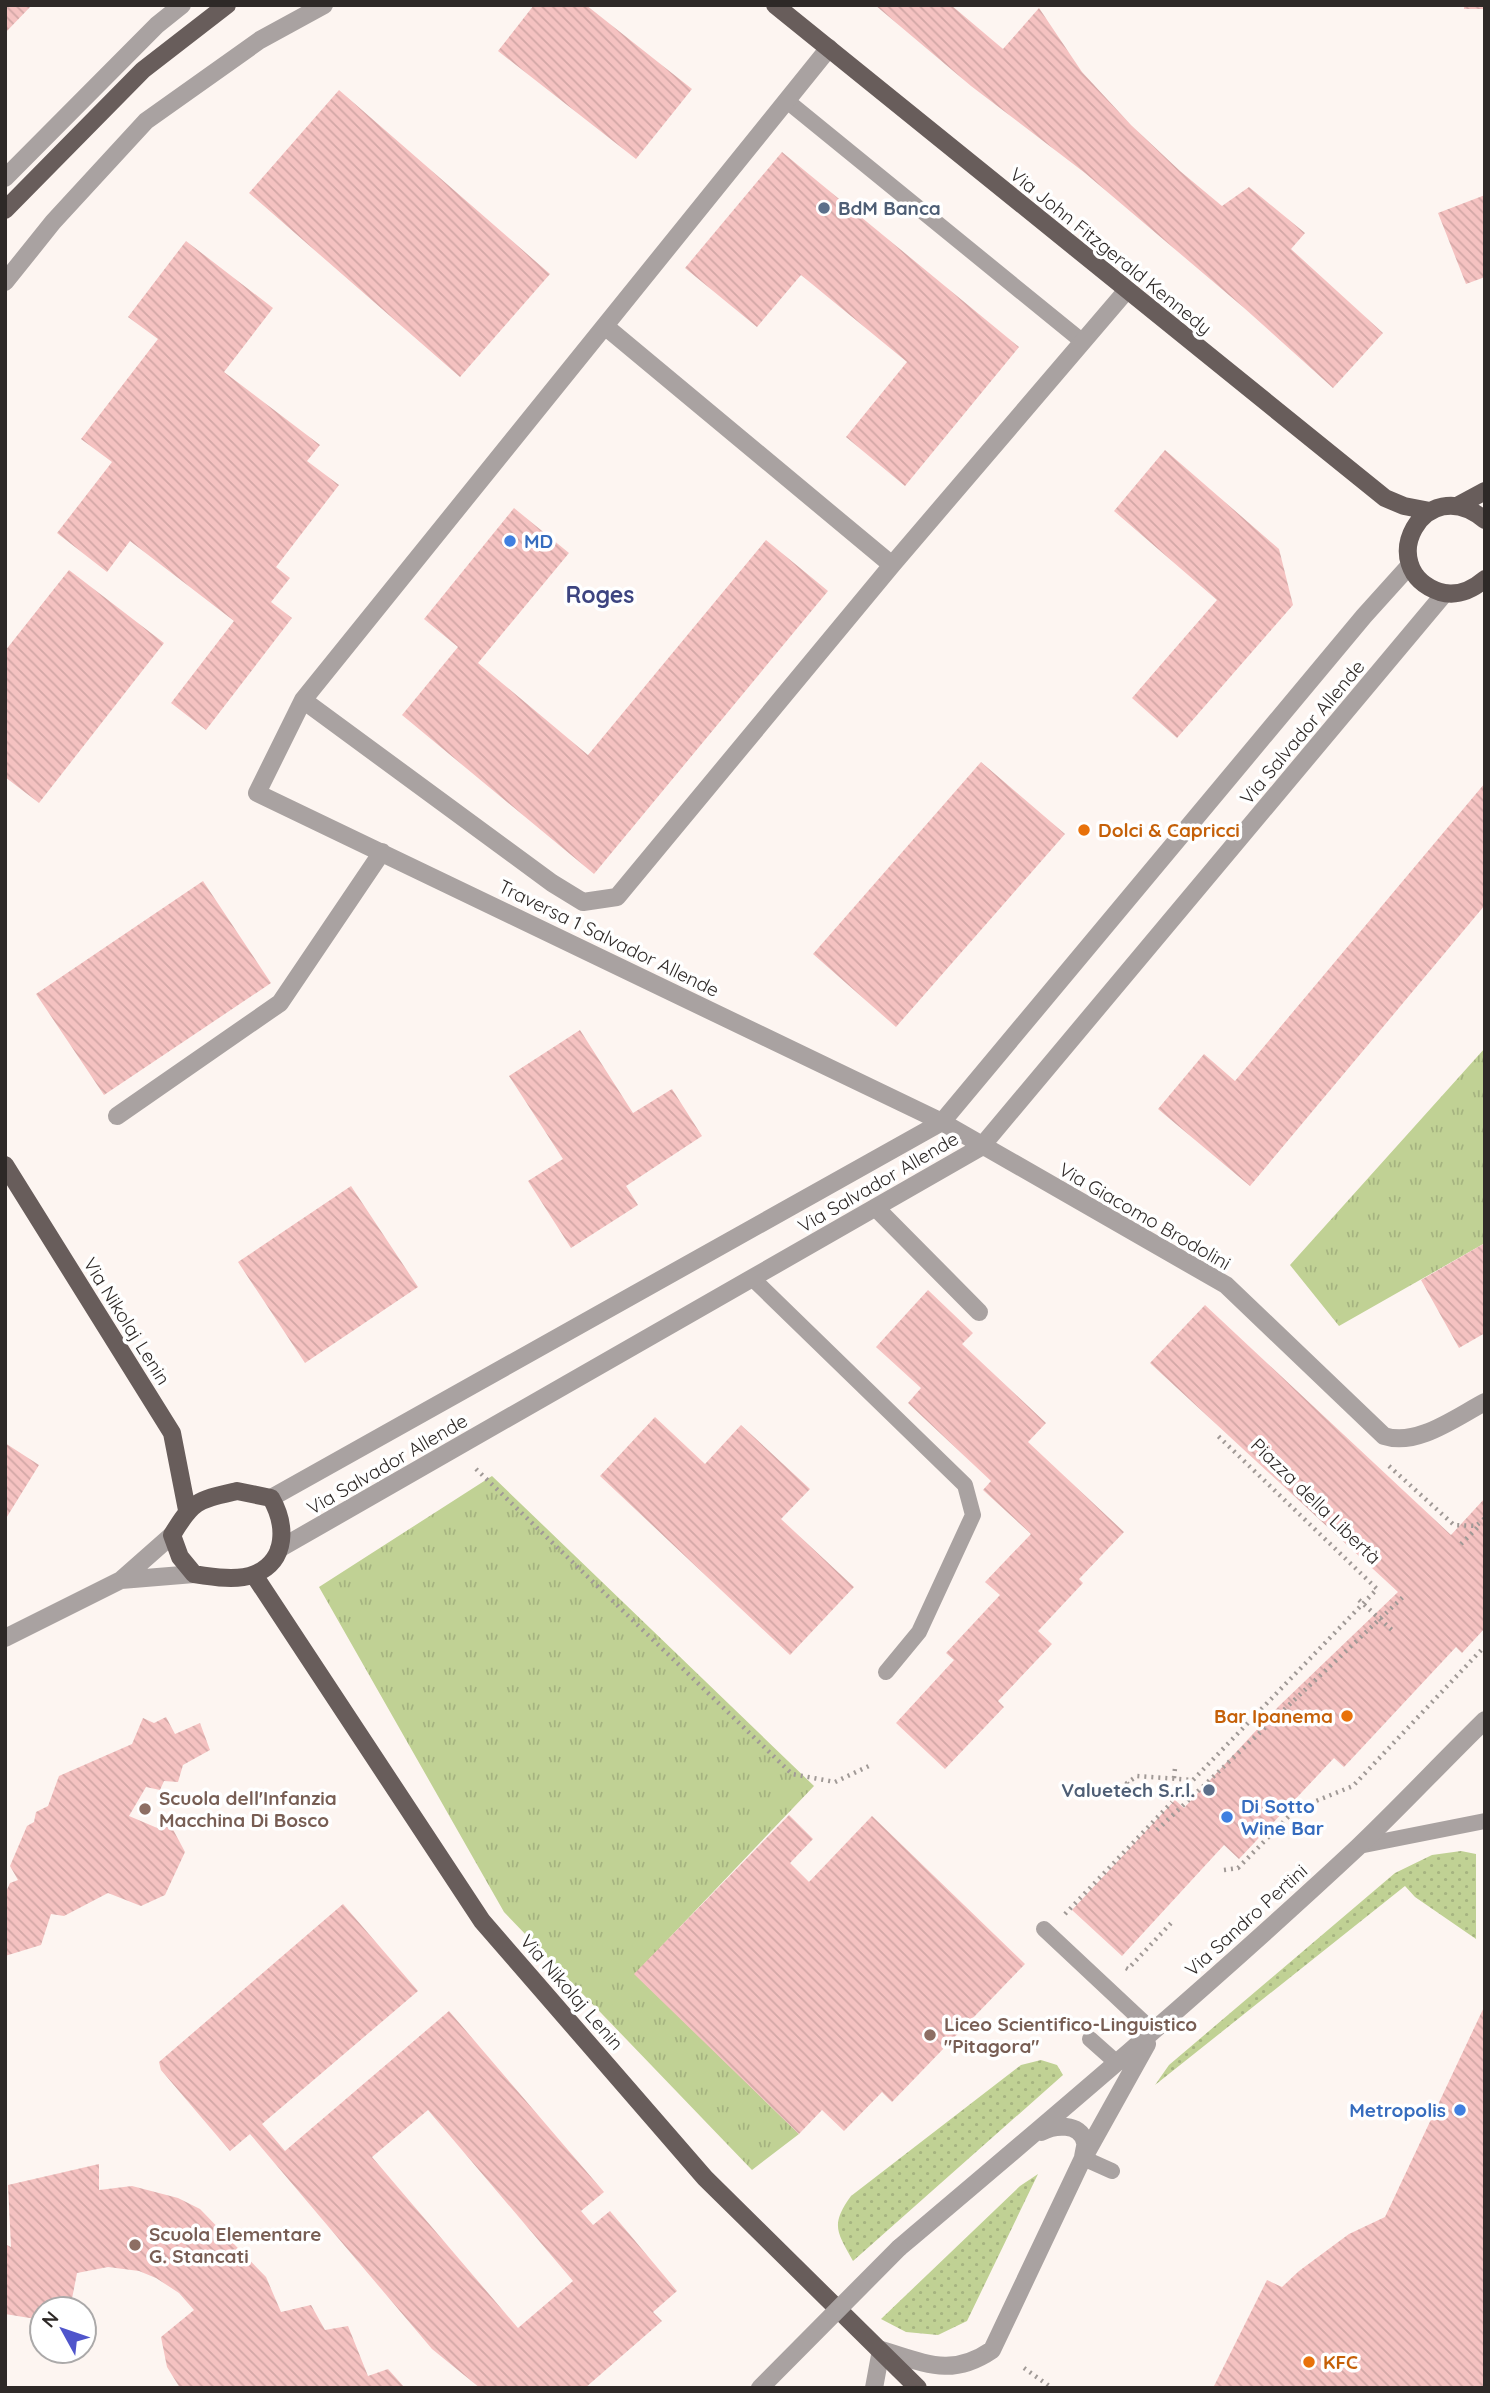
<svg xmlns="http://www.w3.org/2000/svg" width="1490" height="2393" viewBox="0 0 1490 2393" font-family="Quicksand,sans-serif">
	<defs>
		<pattern id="grass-dots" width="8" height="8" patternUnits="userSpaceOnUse" patternTransform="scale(1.75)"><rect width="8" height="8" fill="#c0d194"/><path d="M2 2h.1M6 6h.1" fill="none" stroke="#a5b380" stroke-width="1.8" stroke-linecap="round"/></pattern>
		<pattern id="park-tufts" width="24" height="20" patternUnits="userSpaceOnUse" patternTransform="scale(1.75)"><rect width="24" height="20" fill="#c0d194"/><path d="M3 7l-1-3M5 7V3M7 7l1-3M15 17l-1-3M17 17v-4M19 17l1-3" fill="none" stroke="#a5b380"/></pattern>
		<pattern id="building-back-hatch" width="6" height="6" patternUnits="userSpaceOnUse" patternTransform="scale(1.75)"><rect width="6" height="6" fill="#f5c2c1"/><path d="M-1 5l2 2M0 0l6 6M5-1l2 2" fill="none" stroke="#d2a7a6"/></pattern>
	</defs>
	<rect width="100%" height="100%" fill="#fdf5f1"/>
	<!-- grass -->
	<path fill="url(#grass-dots)" d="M1461 1851 1476 1854V1939L1415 1897 1405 1886 1155 2085 1169 2065 1395 1873 1432 1855Z
		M1041 2060 1057 2065 1063 2075 853 2261C837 2232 830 2225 851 2196L1021 2065Z
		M1038 2174 967 2321 938 2335 906 2332 881 2319 1020 2186Z"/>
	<!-- park -->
	<path fill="url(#park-tufts)" d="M1485 1048V1243L1339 1326 1290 1265Z
		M492 1476 814 1786 635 1974 799 2134 752 2170 504 1912 319 1587Z"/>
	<!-- building -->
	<path fill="url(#building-back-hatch)" fill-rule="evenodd" d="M5 5H32L5 33Z
		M534 5H586L692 89 636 159 498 51Z
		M875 5H951L1003 49 1039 8 1082 72 1131 125 1180 171 1222 206 1249 187 1305 233 1291 249 1383 333 1333 388 1243 307 1085 173 971 86Z
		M1464 5H1485V9H1464Z
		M339 90 550 274 460 377 249 193Z
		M782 152 1019 347 905 486 846 437 907 362 801 275 757 327 685 268Z
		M1485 195V277L1466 284 1438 213Z
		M186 241 273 308 224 372 320 445 307 461 339 485 276 567 290 578 271 602 292 618 206 730 171 703 234 621 130 541 107 572 57 533 112 462 81 439 158 339 128 317Z
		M1165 450 1279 549 1293 605 1177 738 1132 698 1217 600 1114 511Z
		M514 508 569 553 478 663 588 755 766 540 828 591 594 874 402 715 458 647 424 619Z
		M69 570 164 643 39 803 5 777V651Z
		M981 762 1065 834 896 1027 813 954Z
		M1485 783V905L1250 1186 1158 1109 1204 1054 1235 1081Z
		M203 881 271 983 104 1095 36 994Z
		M580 1030 633 1113 672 1089 702 1136 626 1186 638 1205 571 1248 528 1181 563 1159 509 1076Z
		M351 1186 418 1287 305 1363 238 1262Z
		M1485 1243V1333L1459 1348 1421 1280Z
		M928 1290 973 1333 962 1344 1046 1423 1028 1442 1124 1532 1079 1579 1083 1583 1038 1631 1052 1644 998 1701 1004 1707 945 1769 896 1723 954 1660 946 1653 1000 1595 985 1582 1031 1534 983 1490 991 1481 908 1403 921 1388 876 1347Z
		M1205 1305 1451 1535 1485 1498V1628L1462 1653 1456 1647 1344 1767 1334 1758 1239 1859 1224 1845 1122 1956 1072 1910 1175 1800 1184 1808 1279 1706 1398 1592 1150 1363Z
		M655 1417 705 1464 741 1425 810 1489 781 1519 854 1587 790 1655 600 1476Z
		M5 1443 39 1465 5 1520Z
		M166 1717 175 1734 200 1723 210 1750 183 1765 178 1782 164 1781 160 1790 146 1787 129 1816 162 1830 169 1822 185 1852 165 1895 141 1906 108 1893 64 1916 51 1914 41 1945 5 1956V1894L10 1883 18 1880 10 1866 27 1826 34 1822 36 1812 48 1806 59 1776 132 1744 143 1718 154 1723Z
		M789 1815 813 1839 790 1863 809 1882 872 1816 1025 1964 892 2102 882 2092 844 2131 822 2110 799 2134 634 1974Z
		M343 1904 418 1991 262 2124 285 2151 449 2011 604 2192 581 2211 593 2225 610 2211 677 2291 653 2312 662 2321 585 2388H480L432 2349 250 2134 230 2151 161 2070 159 2062ZM428 2110 573 2281 518 2328 372 2157Z
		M1485 2005V2388H1213L1267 2280 1282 2287 1299 2271 1349 2234 1385 2217Z
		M99 2164V2190L132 2186 178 2198 200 2209 266 2277 281 2312 311 2305 325 2330 348 2326 368 2376 388 2369 405 2388H180L167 2367 161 2337 194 2310 179 2293 156 2278 139 2271 108 2267 77 2273 70 2309H42V2320L5 2314V2244L11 2247 8 2185Z"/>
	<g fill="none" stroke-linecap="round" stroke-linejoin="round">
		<!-- path -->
		<path stroke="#a09996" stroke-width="4.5" stroke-dasharray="2 5" stroke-linecap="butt" d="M1389 1466 1454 1525 1476 1526 1485 1518
			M476 1469 792 1774 835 1782 871 1765
			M1461 1544 1480 1525
			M1359 1600 1392 1630
			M1174 1778 1175 1768
			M1194 1794 1134 1792 1127 1783 1137 1776 1193 1780 1377 1589 1216 1434
			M1224 1870 1238 1868 1296 1809 1353 1786 1485 1646
			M1065 1914 1172 1802
			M1126 1968 1128 1969 1172 1922
			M1024 2368 1052 2388"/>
		<!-- lane -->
		<path stroke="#a9a2a1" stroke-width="16" d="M787 101 1083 342
			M753 1279 965 1485 973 1515 919 1632 886 1672
			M1359 1846 1485 1821
			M1044 1929 1153 2031
			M1090 2039 1117 2063
			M1083 2158 1112 2171"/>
		<!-- street -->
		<path stroke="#a9a2a1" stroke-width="18" d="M829 48 303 700 257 793 942 1122 1226 1285 1384 1436C1417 1447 1456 1417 1485 1402
			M5 178 157 25 182 5
			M5 282 53 222 146 121 260 40 324 5
			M606 327 892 565
			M303 700 552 883 583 902 617 897 892 565 1127 290
			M117 1116 280 1003 382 852
			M876 1208 979 1312
			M271 1498 942 1122 1364 616 1410 565
			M279 1549 981 1147 1445 593
			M121 1580 194 1574
			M5 1638 121 1580 172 1535
			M1084 2157 1147 2044
			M899 2248C1054 2117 1209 1986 1358 1847 1401 1806 1442 1762 1485 1720
			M874 2388 881 2350C925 2363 951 2378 992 2350L1083 2158C1083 2154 1086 2146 1085 2142 1080 2122 1054 2125 1041 2132"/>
		<!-- primary -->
		<path stroke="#685d5b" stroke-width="18" d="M775 5 1385 498 1404 506 1430 511
			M5 210 143 70 227 5
			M1459 505 1485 491
			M1485 520C1424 469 1372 569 1440 592 1457 597 1472 590 1485 579
			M5 1165 172 1433 187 1510
			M237 1491 271 1498C286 1524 288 1560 255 1574 238 1581 213 1577 194 1574L180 1557 172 1535C193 1500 198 1500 237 1491Z
			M254 1575 482 1921 705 2178 918 2388"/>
		<!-- path-bridge -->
		<path stroke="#a09996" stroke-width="4.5" stroke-dasharray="2 5" stroke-linecap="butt" d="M1157 1830 1403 1597"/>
		<!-- street-bridge -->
		<path stroke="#a9a2a1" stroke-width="18" d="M760 2388 899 2248"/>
	</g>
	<!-- markers -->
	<g fill="#5c6f8a" stroke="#fff" stroke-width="2.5">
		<circle cx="824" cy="208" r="7"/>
		<circle cx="1209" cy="1790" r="7"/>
	</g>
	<g fill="#3f7fe0" stroke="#fff" stroke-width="2.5">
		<circle cx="510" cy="541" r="7"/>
		<circle cx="1227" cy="1817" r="7"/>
		<circle cx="1460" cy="2110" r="7"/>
	</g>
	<g fill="#e8710a" stroke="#fff" stroke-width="2.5">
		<circle cx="1084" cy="830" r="7"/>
		<circle cx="1347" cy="1716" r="7"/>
		<circle cx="1309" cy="2362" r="7"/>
	</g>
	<g fill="#8d6e63" stroke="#fff" stroke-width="2.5">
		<circle cx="145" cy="1809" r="7"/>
		<circle cx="930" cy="2035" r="7"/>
		<circle cx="135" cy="2245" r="7"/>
	</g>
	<g text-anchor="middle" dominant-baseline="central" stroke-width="7" stroke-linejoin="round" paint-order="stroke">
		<!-- service labels -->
		<g font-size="19" font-weight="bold" fill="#4e5e75" stroke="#fff" text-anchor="start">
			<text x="838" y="208">BdM Banca</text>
			<text x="1195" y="1790" text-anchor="end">Valuetech S.r.l.</text>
		</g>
		<!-- street labels -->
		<g font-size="19" fill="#2e2927" stroke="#fff">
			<text transform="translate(1111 251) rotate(39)">Via John Fitzgerald Kennedy</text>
			<text transform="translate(1302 732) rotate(-50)">Via Salvador Allende</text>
			<text transform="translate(609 938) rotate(26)">Traversa 1 Salvador Allende</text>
			<text transform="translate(878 1182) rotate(-30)">Via Salvador Allende</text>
			<text transform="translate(1145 1216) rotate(30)">Via Giacomo Brodolini</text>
			<text transform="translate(127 1321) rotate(58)">Via Nikolaj Lenin</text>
			<text transform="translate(387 1464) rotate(-30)">Via Salvador Allende</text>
			<text transform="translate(1316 1501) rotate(44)">Piazza della Libertà</text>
			<text transform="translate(1246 1920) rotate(-42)">Via Sandro Pertini</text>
			<text transform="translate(572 1992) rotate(49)">Via Nikolaj Lenin</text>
		</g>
		<!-- shop labels -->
		<g font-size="19" font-weight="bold" fill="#366cbe" stroke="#fff" text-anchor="start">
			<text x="524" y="541">MD</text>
			<text x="1241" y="1806">Di Sotto<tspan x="1241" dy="22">Wine Bar</tspan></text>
			<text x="1446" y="2110" text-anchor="end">Metropolis</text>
		</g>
		<!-- food labels -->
		<g font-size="19" font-weight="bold" fill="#c56008" stroke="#fff" text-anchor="start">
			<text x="1098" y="830">Dolci &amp; Capricci</text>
			<text x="1333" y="1716" text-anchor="end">Bar Ipanema</text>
			<text x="1323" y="2362">KFC</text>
		</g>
		<!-- education labels -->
		<g font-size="19" font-weight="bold" fill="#785e54" stroke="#fff" text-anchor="start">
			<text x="159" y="1798">Scuola dell'Infanzia<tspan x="159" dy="22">Macchina Di Bosco</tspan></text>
			<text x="944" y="2024">Liceo Scientifico-Linguistico<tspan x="944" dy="22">"Pitagora"</tspan></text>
			<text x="149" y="2234">Scuola Elementare<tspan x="149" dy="22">G. Stancati</tspan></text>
		</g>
		<!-- quarter labels -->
		<g font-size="23" font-weight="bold" fill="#3d4480" stroke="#fff">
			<text x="600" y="594">Roges</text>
		</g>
	</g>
	<!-- border -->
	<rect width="1490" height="2393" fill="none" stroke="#2e2927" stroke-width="14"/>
	<!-- north arrow -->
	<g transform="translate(63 2330) rotate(310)"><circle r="33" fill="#ffffff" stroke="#aba9a9" stroke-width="2"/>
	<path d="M0-5L12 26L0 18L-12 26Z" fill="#5055cb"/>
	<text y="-10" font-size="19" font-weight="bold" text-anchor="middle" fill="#2e2927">N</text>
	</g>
</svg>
